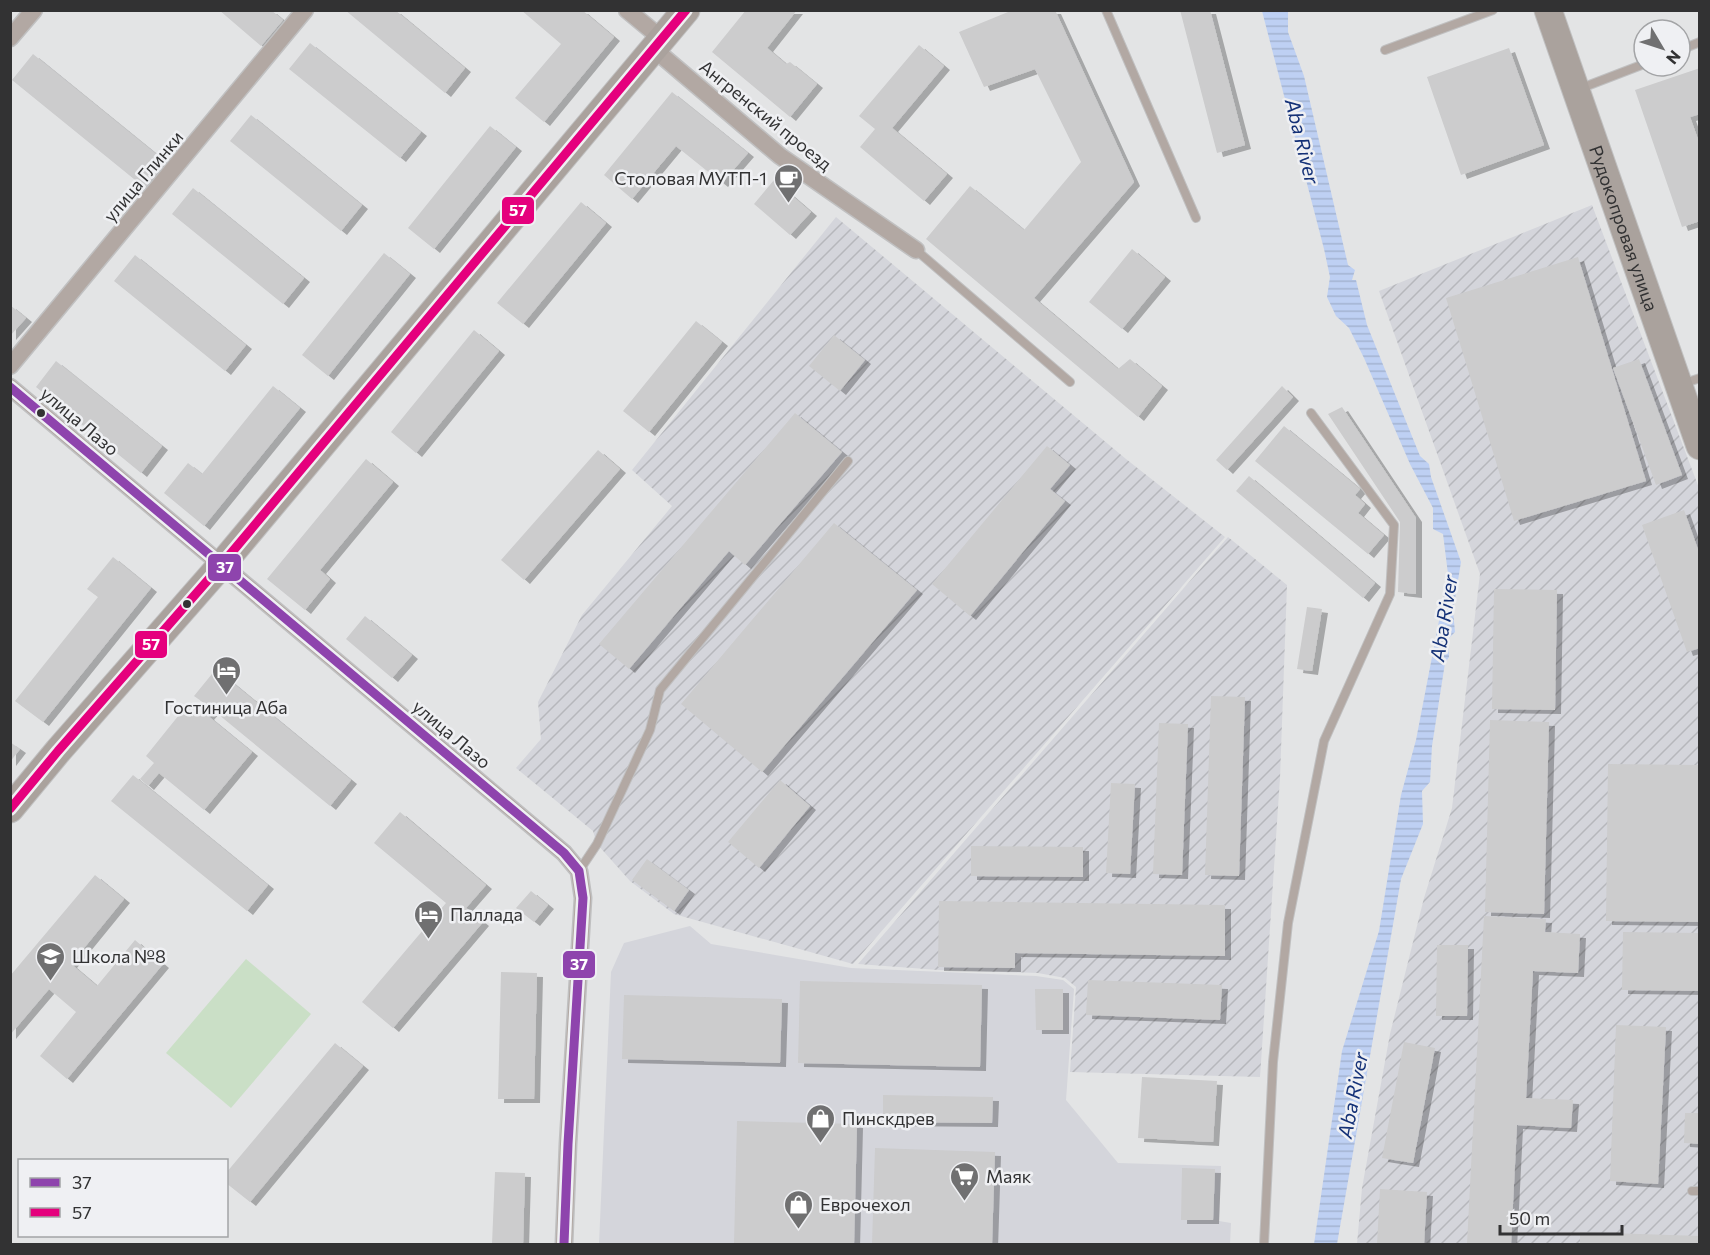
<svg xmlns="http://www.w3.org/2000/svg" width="1710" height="1255" viewBox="0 0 1710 1255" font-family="Commissioner,sans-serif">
	<defs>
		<pattern id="industrial-furrows" width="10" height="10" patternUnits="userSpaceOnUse" patternTransform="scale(1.5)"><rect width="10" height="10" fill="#d4d5db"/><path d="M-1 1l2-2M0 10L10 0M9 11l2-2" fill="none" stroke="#b6b7bc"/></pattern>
		<pattern id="water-rules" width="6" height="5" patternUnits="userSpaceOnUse" patternTransform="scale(1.5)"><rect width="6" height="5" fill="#bed0f3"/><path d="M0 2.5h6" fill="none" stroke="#a4b3d1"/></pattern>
		<filter id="shadow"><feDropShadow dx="6" dy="4" stdDeviation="0" flood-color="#0004"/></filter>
	</defs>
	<rect width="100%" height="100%" fill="#e3e4e5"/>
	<!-- built -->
	<path fill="#d4d5db" d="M690 926 711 944 851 968 1036 976 1063 980 1074 989 1066 1100 1118 1163 1221 1166 1219 1221 1231 1223 1230 1244H599L611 972 624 943Z"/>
	<!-- industrial -->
	<path fill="url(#industrial-furrows)" d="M1592 205 1699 488V1244H1357L1362 1188 1390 1034 1424 898 1452 808 1480 574 1379 291Z
		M836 217 1126 459 1225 537 853 964 674 914 630 881 597 844 593 831 516 768 541 739 538 702 582 615 672 506 632 470Z
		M1228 537 1287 585 1280 778 1260 1077 1070 1072 1076 987 1065 978 1038 973 939 970 858 964Z"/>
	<!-- green -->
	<path fill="#cadfc6" d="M246 959 311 1014 231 1108 166 1053Z"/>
	<!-- water -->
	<path fill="url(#water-rules)" d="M1262 11H1288V32L1304 76 1348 265 1355 270 1352 280H1356L1367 325 1420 456 1429 464 1431 477 1461 562 1453 611 1455 632 1448 639 1449 657 1445 663 1432 746 1430 782 1422 791 1423 824 1401 879 1337 1244H1314L1342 1051 1379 931 1401 795 1416 740 1448 574 1443 534 1433 529V508L1410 464 1364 358 1349 328 1336 316 1327 297 1330 277 1324 249Z"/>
	<!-- building -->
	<path fill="#cccccd" filter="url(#shadow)" d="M219 10H271L283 20 261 46Z
		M345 10H395L465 68 445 93Z
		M521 10H582L614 37 544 122 515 98 561 44Z
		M746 10H797L767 48 786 64 790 62 817 84 790 117 712 52Z
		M1013 10H1055L1134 182 1034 298 1118 369 1130 359 1162 386 1138 417 926 239 970 186 1024 230 1081 162 1035 69 984 87 959 32Z
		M1180 10H1210L1245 145 1217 153Z
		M310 43 421 132 400 158 289 69Z
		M919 45 944 66 892 128 947 174 924 201 860 147 875 129 859 116Z
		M1509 48 1544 145 1461 175 1427 77Z
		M33 54 166 162 145 188 12 80Z
		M1700 68V114L1690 117 1700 145V221L1682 227 1635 90Z
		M672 92 748 153 722 183 676 146 632 199 604 175Z
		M251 115 362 205 341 231 230 141Z
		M490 126 516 147 434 249 408 228Z
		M774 180 811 212 790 235 754 204Z
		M193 188 304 278 283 304 172 214Z
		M581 202 606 223 523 324 497 303Z
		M1132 249 1165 277 1122 329 1089 302Z
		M384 253 410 274 328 376 302 355Z
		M135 255 246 345 225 371 114 281Z
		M1578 257 1646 481 1514 521 1446 298Z
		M10 305 26 318 10 336Z
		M696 321 722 342 649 432 623 411Z
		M474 330 499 351 416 453 391 432Z
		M834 335 865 360 840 391 809 366Z
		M1639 359 1682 475 1656 485 1613 368Z
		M56 361 162 446 141 473 36 387Z
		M273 386 300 408 204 526 164 493 188 463 202 474Z
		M1282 386 1293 397 1227 470 1216 460Z
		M1342 407 1416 518V594L1398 592 1400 522 1328 414Z
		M795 413 842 452 745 565 729 551 629 669 599 644Z
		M1284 426 1360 489 1355 495 1365 504 1358 513 1384 535 1368 554 1255 461Z
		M1047 446 1070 465 1050 489 1065 501 970 616 932 584Z
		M598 450 620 469 524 580 501 560Z
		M366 459 393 482 320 570 330 579 305 610 267 579Z
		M1249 476 1375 583 1363 598 1236 491Z
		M1684 510 1700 555V648L1687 652 1642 525Z
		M834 523 917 590 762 772 681 704Z
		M113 557 151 588 43 722 15 701 98 597 87 589Z
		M1494 589 1557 590 1555 710 1492 709Z
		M1307 607 1322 609 1312 671 1297 669Z
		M365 616 412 655 392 678 346 639Z
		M216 669 351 780 330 806 213 710 208 716 252 752 204 810 159 773 148 786 140 779 154 763 146 756 183 710 192 717 204 703 194 696Z
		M1211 696 1245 697 1239 876 1205 875Z
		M1490 720 1549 722 1544 914 1485 912Z
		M1159 723 1188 724 1182 875 1153 874Z
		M10 742 20 749 10 762Z
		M1608 764 1700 765V922L1606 921Z
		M133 775 268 885 247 911 111 801Z
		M780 780 810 806 759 868 728 842Z
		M1111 783 1135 784 1130 874 1106 873Z
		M400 812 486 885 466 908 483 922 393 1028 362 1002 446 903 374 843Z
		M971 846 1083 847V877L971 876Z
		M647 859 689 890 674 911 632 880Z
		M95 875 124 899 71 964 97 986 135 940 163 964 67 1079 40 1056 76 1012 49 989 10 1035V976Z
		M531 891 548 905 534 922 516 908Z
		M939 901 1225 905V956L1015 953V968L938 967Z
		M1484 916 1546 919 1545 932 1580 934 1578 973 1533 971 1526 1098 1573 1100 1571 1128 1517 1125 1511 1244H1467Z
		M1623 932 1700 933V991L1622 990Z
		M1437 945H1468L1467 1016H1436Z
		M501 972 537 973 534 1099H498Z
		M1088 980 1222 985 1220 1020 1086 1015Z
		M800 981 982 985 980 1067 798 1063Z
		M1035 989H1063V1030H1036Z
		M624 995 782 999 780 1063 622 1059Z
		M1616 1025 1666 1027 1658 1184 1610 1181Z
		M1404 1042 1435 1048 1413 1163 1382 1158Z
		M335 1043 363 1066 250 1202 226 1183V1173Z
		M1142 1077 1217 1081 1213 1142 1138 1138Z
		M883 1095 993 1097 992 1123 883 1122Z
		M1685 1113H1700V1144L1684 1143Z
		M737 1121 857 1124 854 1244H734Z
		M875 1148 995 1152 992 1244H872Z
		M1182 1168 1215 1169 1213 1220H1181Z
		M495 1172 525 1173 523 1244H492Z
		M1380 1189 1427 1192 1424 1244H1377Z
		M1580 1232 1700 1236V1244H1580Z"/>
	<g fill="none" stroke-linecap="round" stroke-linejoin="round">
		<defs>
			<path id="lane" d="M1106 10 1196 218
				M1385 50 1493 10
				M1680 50 1700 42
				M1579 89 1644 64
				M916 250 1070 382
				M1682 384 1700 378
				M579 871 597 844 650 730 660 690 848 461
				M1692 1191H1700
				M1264 1244 1273 1062 1288 923 1324 741 1390 594 1394 525 1311 413"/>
			<path id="street" d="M627 10 662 39
				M10 38 34 10
				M654 49 780 156 916 250
				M10 366 305 10
				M10 387 564 853 579 871 583 898 568 1144 564 1244"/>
			<g id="primary">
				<path id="s1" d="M1548 10 1700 446"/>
				<path d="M10 809 58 751 222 564 686 10"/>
			</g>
		</defs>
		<!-- lane casing -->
		<use href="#lane" stroke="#c0c0c1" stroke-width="10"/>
		<!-- street casing -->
		<use href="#street" stroke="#c0c0c1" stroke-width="19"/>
		<!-- primary casing -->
		<use href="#primary" stroke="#c0c0c1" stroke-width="29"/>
		<!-- lane -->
		<use href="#lane" stroke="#b2a8a3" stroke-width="8"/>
		<!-- street -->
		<use href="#street" stroke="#b2a8a3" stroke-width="16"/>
		<!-- primary -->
		<use href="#primary" stroke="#aaa29d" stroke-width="27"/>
		<defs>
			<path id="bus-1" d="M10 387 564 853 579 871 583 898 568 1144 564 1244"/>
			<path id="bus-2" d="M10 809 58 751 222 564 686 10"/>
		</defs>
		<!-- bus-1 casing -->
		<use href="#bus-1" stroke="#eff0f3" stroke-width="14"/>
		<!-- bus-2 casing -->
		<use href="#bus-2" stroke="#eff0f3" stroke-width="14"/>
		<!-- bus-1 -->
		<use href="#bus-1" stroke="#8e44ad" stroke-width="9"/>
		<!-- bus-2 -->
		<use href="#bus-2" stroke="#e5007d" stroke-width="9"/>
	</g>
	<!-- icons -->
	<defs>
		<symbol id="cafe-pin" viewBox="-11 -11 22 30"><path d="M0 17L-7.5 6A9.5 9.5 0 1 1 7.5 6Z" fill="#707071" stroke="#eff0f3"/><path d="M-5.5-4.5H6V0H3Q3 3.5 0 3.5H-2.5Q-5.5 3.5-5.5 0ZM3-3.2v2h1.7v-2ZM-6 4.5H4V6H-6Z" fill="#fff"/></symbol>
		<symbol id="hotel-pin" viewBox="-11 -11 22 30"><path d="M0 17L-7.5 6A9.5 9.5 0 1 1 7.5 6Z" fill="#707071" stroke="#eff0f3"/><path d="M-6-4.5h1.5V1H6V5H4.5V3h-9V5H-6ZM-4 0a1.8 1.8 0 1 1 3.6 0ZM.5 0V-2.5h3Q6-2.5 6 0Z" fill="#fff"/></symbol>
		<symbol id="school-pin" viewBox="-11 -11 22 30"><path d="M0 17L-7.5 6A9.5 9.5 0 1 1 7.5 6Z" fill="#707071" stroke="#eff0f3"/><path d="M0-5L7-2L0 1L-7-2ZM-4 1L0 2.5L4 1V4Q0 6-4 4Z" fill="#fff"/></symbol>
		<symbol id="shop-pin" viewBox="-11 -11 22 30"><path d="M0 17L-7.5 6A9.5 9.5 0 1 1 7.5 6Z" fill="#707071" stroke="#eff0f3"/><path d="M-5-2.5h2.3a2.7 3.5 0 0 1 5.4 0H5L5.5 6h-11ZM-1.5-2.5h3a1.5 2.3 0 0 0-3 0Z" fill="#fff"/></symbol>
		<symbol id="supermarket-pin" viewBox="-11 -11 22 30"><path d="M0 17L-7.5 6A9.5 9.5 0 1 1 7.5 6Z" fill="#707071" stroke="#eff0f3"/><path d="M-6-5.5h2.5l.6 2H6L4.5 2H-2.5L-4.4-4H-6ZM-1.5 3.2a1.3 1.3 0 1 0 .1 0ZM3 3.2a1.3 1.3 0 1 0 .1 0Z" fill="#fff"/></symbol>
	</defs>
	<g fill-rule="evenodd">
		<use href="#cafe-pin" x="772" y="162" width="33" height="45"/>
		<use href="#hotel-pin" x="210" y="654" width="33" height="45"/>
		<use href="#hotel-pin" x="412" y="898" width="33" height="45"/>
		<use href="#school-pin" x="34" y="940" width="33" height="45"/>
		<use href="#shop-pin" x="804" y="1102" width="33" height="45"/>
		<use href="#supermarket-pin" x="948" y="1160" width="33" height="45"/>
		<use href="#shop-pin" x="782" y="1188" width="33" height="45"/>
	</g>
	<!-- markers -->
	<g fill="#323233" stroke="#eff0f3" stroke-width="2">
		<circle cx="41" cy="413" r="5"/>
		<circle cx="187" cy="604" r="5"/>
	</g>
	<g text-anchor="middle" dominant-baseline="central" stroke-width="5" stroke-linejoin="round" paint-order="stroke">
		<!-- street labels -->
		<g font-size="18" fill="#323233" stroke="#eff0f3">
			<text transform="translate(766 115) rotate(39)">Ангренский проезд</text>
			<text transform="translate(143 176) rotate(-50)">улица Глинки</text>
			<text stroke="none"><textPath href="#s1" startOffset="231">Рудокопровая улица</textPath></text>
			<text transform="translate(80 421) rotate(40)">улица Лазо</text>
			<text transform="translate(452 734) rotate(40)">улица Лазо</text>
		</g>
		<!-- poi labels -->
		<g font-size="18" fill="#323233" stroke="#eff0f3" text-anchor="start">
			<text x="767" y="178" text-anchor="end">Столовая МУТП-1</text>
			<text x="226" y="707" text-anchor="middle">Гостиница Аба</text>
			<text x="450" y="914">Паллада</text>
			<text x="72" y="956">Школа №8</text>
			<text x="842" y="1118">Пинскдрев</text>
			<text x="986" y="1176">Маяк</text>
			<text x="820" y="1204">Еврочехол</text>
		</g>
		<!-- water labels -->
		<g font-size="20" font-style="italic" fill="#143177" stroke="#eff0f3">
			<text transform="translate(1303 141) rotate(76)">Aba River</text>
			<text transform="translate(1443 618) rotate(-81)">Aba River</text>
			<text transform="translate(1352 1095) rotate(-79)">Aba River</text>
		</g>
	</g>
	<g stroke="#eff0f3" stroke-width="2">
		<rect x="501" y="196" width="34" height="29" rx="6" fill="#e5007d"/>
		<rect x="207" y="553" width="35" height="29" rx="6" fill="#8e44ad"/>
		<rect x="134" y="630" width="34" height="29" rx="6" fill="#e5007d"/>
		<rect x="562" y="950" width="34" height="29" rx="6" fill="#8e44ad"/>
	</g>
	<g font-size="16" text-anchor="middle" font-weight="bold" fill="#fff">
		<text x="518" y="216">57</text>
		<text x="225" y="573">37</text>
		<text x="151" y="650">57</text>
		<text x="579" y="970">37</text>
	</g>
	<!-- border -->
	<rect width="1710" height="1255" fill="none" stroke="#323233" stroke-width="24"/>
	<!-- legend -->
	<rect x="18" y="1159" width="210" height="78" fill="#eff0f3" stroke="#a3a4a6" stroke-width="1.5"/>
	<rect x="30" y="1178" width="30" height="9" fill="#8e44ad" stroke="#a3a4a6" stroke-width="1.5"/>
	<text x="72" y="1189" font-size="18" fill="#323233">37</text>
	<rect x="30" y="1208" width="30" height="9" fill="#e5007d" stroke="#a3a4a6" stroke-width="1.5"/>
	<text x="72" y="1219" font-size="18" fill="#323233">57</text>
	<!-- north arrow -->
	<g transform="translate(1662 48) rotate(129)"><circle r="28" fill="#eff0f3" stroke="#a3a4a6" stroke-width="1.5"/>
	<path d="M0-4.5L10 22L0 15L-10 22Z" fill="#707071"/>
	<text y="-9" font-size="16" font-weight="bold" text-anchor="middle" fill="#323233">N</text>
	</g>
	<!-- scale -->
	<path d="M1500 1225v9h122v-9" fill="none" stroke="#323233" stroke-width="3"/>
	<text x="1509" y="1225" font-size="18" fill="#323233" stroke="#eff0f3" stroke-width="4.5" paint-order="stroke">50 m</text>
</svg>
